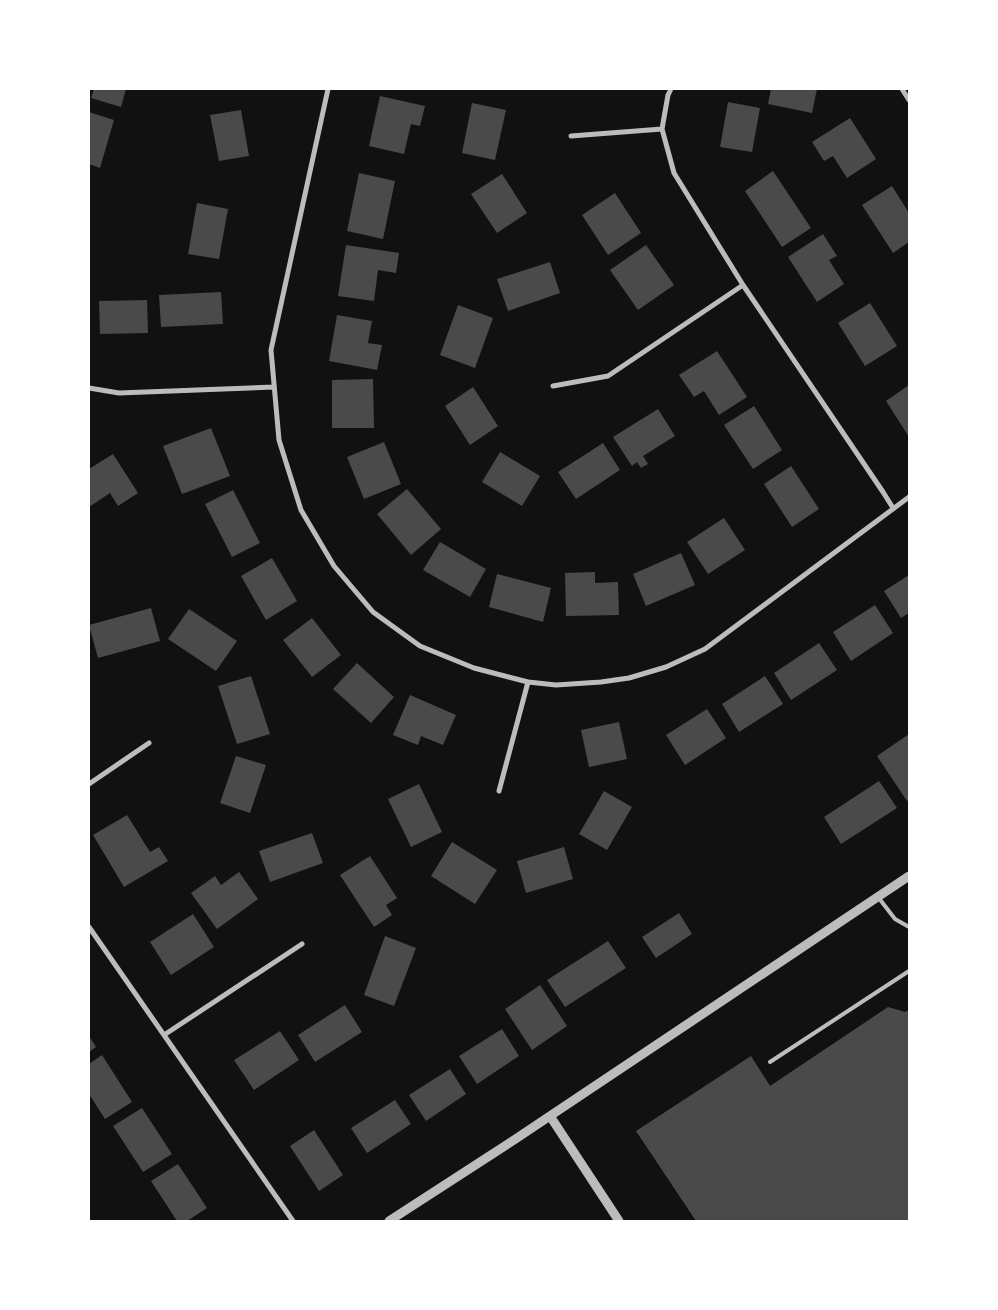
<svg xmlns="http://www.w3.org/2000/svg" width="998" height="1310" viewBox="0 0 998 1310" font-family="Barlow,sans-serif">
	<rect width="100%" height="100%" fill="#111"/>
	<!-- building -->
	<path fill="#4a4a4a" d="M94 89H126L121 107 91 98Z
		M771 89H817L812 113 768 104Z
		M380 96 425 106 420 126 411 124 404 154 369 146Z
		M728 102 760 108 752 152 720 147Z
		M472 103 506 110 495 160 462 153Z
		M241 110 249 156 219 161 210 115Z
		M89 112 114 120 100 168 89 164Z
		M850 118 876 159 847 178 833 156 824 161 812 142Z
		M773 171 811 228 782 247 745 191Z
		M359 173 395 181 383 239 347 231Z
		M502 174 527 213 497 233 471 194Z
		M892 186 909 213V242L893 253 862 205Z
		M615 193 641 233 608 255 582 215Z
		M197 203 228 209 219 259 188 254Z
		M823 234 837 256 829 260 844 284 817 302 788 257Z
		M346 245 399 253 396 273 378 270 374 301 338 296Z
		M646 245 674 285 638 310 610 270Z
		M550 262 560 293 508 311 497 279Z
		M221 292 223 324 161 327 159 295Z
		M147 300 148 333 100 334 99 301Z
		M870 303 897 346 865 366 838 323Z
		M458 305 493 318 475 368 440 355Z
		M337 315 372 321 368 343 382 345 377 370 329 361Z
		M717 351 747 397 719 415 704 391 694 397 679 375Z
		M373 379 374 428H332V380Z
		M909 385V437L886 401Z
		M473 387 498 426 470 445 445 406Z
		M754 406 782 450 753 469 724 425Z
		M658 409 675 436 643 456 648 464 641 468 637 462 632 466 613 437Z
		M211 428 230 476 182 494 163 446Z
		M384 442 401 484 364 499 347 457Z
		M603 443 620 470 576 499 558 472Z
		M500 452 540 476 522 506 482 482Z
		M113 454 138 493 118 506 110 493 89 507V469Z
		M791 466 819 509 792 527 764 484Z
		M407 489 441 529 411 555 377 514Z
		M233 490 260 543 232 557 205 504Z
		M724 518 745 550 708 574 687 542Z
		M440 542 486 569 470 597 423 570Z
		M681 553 695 585 646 606 633 574Z
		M272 558 297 601 266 620 241 576Z
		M595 572V583L618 582 619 615 566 616 565 573Z
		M497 574 551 588 543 622 489 607Z
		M909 575V613L901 618 884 591Z
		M875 605 893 633 851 661 833 632Z
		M151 608 160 641 98 658 89 625Z
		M189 609 237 641 216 671 168 639Z
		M312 618 341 655 312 677 283 640Z
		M819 643 837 670 791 700 774 673Z
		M357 663 394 697 371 723 333 689Z
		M251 676 270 734 237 744 218 686Z
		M765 676 783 704 739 732 722 704Z
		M410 695 456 715 443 745 421 736 418 745 393 735Z
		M707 709 726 738 685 765 666 735Z
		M619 722 627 759 589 767 581 730Z
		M909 734V800L907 801 877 756Z
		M236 756 266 765 250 813 220 803Z
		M879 781 897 808 841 844 824 817Z
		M419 784 442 832 411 847 388 799Z
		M604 791 632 807 607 850 579 834Z
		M127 815 150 852 159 847 168 861 124 887 93 835Z
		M312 833 323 863 270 882 259 851Z
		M452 842 497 870 475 904 431 876Z
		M564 847 573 879 526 893 517 861Z
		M370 856 397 898 386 905 392 915 374 927 340 875Z
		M239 872 258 899 217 929 191 893 215 876 221 885Z
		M679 913 692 934 656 958 642 937Z
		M193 914 214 947 171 975 150 942Z
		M385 936 416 948 394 1006 364 995Z
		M608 941 626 968 565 1007 547 980Z
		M540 985 567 1026 532 1050 505 1009Z
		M345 1005 362 1032 315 1062 298 1035Z
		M888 1007 905 1012 909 1010V1221H696L636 1131 751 1056 770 1086Z
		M502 1029 519 1056 477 1084 459 1056Z
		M280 1031 299 1060 254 1090 234 1060Z
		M89 1036 96 1047 89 1052Z
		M102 1055 132 1102 105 1119 89 1094V1064Z
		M450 1069 466 1094 426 1121 409 1095Z
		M395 1100 411 1124 367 1153 351 1128Z
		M142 1108 172 1154 143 1172 113 1126Z
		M314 1130 343 1175 319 1191 290 1146Z
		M178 1164 207 1208 187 1221H177L151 1181Z"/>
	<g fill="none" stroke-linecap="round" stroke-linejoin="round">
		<!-- service -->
		<path stroke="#bcbcbc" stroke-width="4" d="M878 897 895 919 909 927
			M770 1062 909 971"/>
		<!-- minor -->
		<path stroke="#bcbcbc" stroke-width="5" d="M328 89 271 350 279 440 301 510 334 566 373 612 420 646 474 668 528 682 556 685 601 682 629 678 666 667 705 649 909 497
			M671 89 668 95 662 129 674 173 743 285 883 492 893 508
			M902 89 909 100
			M571 136 662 129
			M553 386 608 376 743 285
			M89 388 119 393 274 387
			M89 784 149 743
			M499 791 528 682
			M89 927 293 1221
			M164 1035 302 944"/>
		<!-- tertiary -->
		<path stroke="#bcbcbc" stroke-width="9" d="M550 1116 619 1221
			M389 1221 517 1138 909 876"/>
	</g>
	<!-- border -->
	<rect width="998" height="1310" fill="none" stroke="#ffffff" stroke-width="180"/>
</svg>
